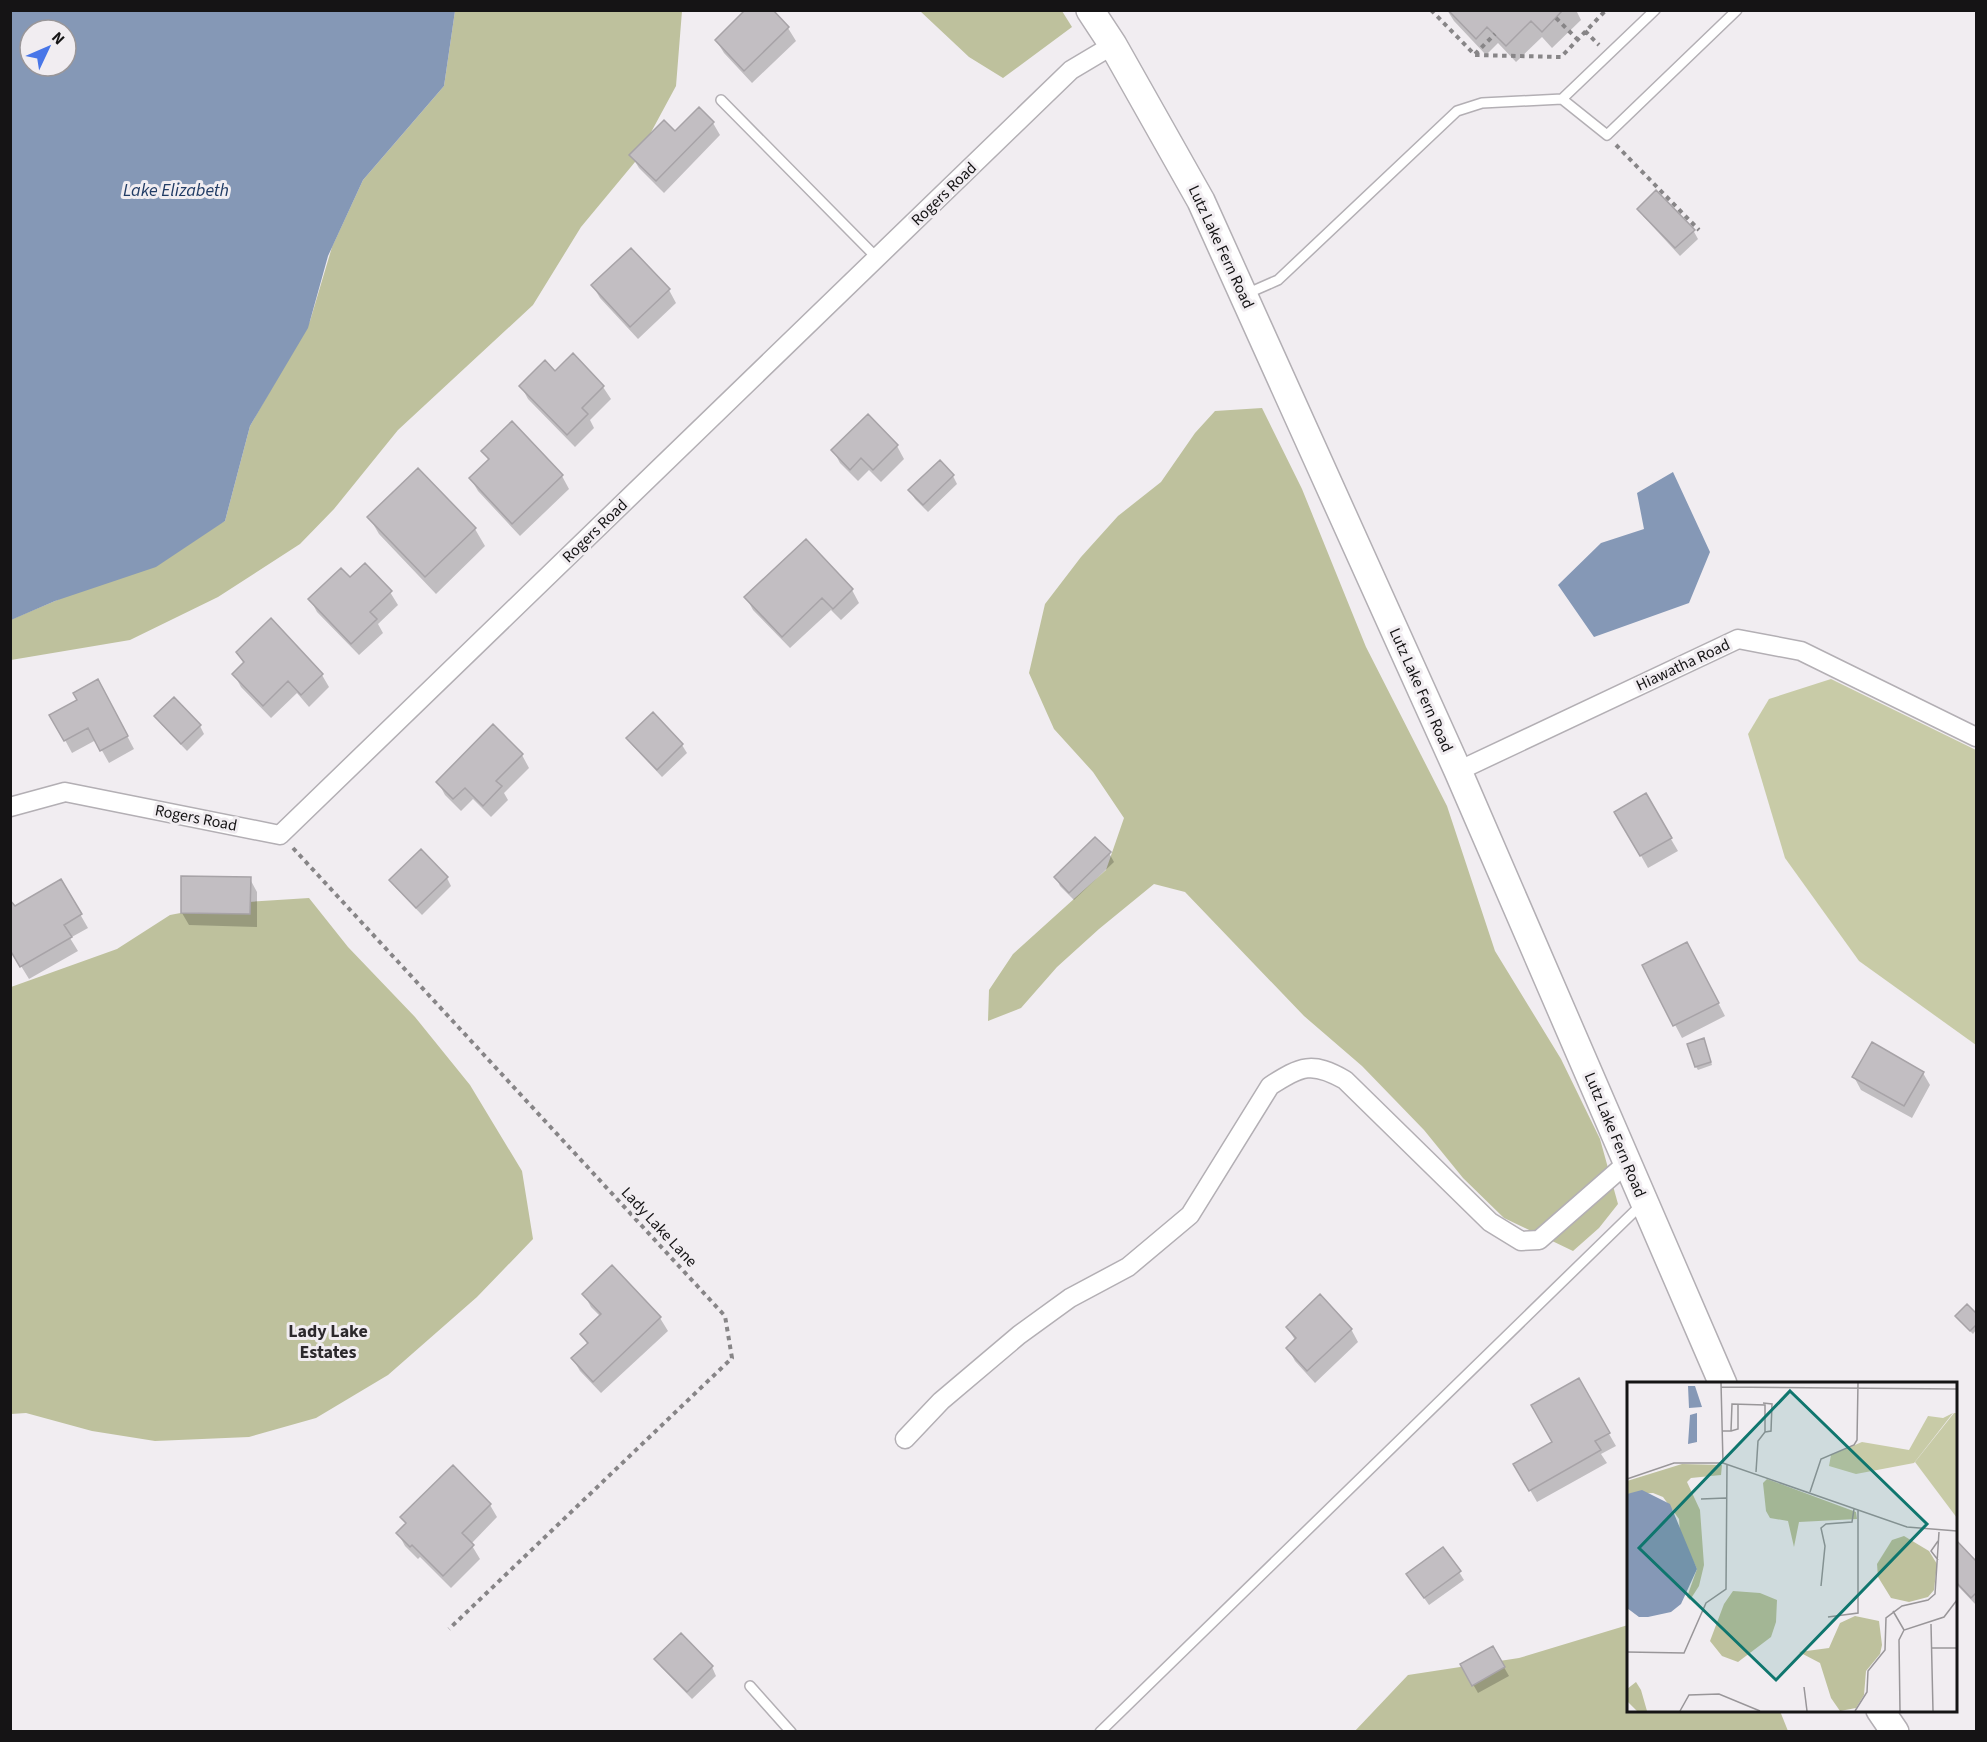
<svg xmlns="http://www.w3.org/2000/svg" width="1987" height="1742" viewBox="0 0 1987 1742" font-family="'Source Sans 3',sans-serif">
	<rect width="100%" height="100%" fill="#f1edf1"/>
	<!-- green -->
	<path fill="#c8cba7" d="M1831 679 1976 750V1045L1859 961 1785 858 1748 734 1769 699Z"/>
	<!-- forest -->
	<path fill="#bec19d" d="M455 11H682L676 86 635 162 581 227 533 305 398 430 334 509 300 544 218 597 130 640 11 660 10 620 55 601 225 521 250 426 310 321 332 247 363 180 444 86Z
		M920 11H1062L1072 27 1003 78 969 57Z
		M1262 408 1302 489 1366 647 1447 806 1495 951 1561 1059 1600 1139 1618 1204 1599 1228 1573 1251 1504 1218 1463 1178 1424 1130 1362 1066 1304 1016 1185 892 1154 884 1099 929 1057 967 1021 1008 988 1021 989 990 1013 954 1106 870 1124 818 1093 772 1054 729 1029 673 1045 604 1081 557 1118 516 1161 482 1195 433 1215 411Z
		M309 898 348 947 415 1017 470 1085 522 1171 533 1239 477 1297 388 1375 316 1418 249 1437 155 1441 92 1431 26 1413 11 1414V987L117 949 170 915 233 903Z
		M1628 1625V1710L1780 1711 1788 1731 1354 1732 1408 1675 1519 1658Z"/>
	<!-- water -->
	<path fill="#8598b6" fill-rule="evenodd" d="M11 10 455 11 444 86 363 180 328 256 308 328 250 426 225 521 156 567 55 601 11 620ZM30 30H66V66H30Z
		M1673 472 1710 552 1689 603 1594 637 1558 585 1601 543 1644 529 1637 493Z"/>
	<!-- shadow -->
	<path fill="#0003" d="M771 10 788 28 796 41 752 83 724 53 716 40Z
		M1447 10H1576L1581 20 1552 48 1542 37 1516 62 1498 43 1486 55 1454 21Z
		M713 123 720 135 664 193 639 168 631 155 675 133Z
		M1639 209 1693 230 1698 239 1680 256 1644 217Z
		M631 250 669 290 676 303 638 339 600 298 593 286Z
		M555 373 603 387 611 399 590 420 594 428 575 447 528 399 521 386Z
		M512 423 562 476 569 489 520 536 478 491 471 479 489 461 483 451Z
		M897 446 904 459 881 482 869 470 858 481 840 463 833 450Z
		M418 470 475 529 485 546 436 594 379 534 369 517Z
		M953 476 957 484 928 512 915 499 910 491Z
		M350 580 390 592 398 605 378 624 383 633 359 655 317 612 310 599Z
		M852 590 859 603 841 620 831 610 790 648 753 610 746 597Z
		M237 652 322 675 329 687 309 707 297 693 271 718 241 687 234 674 244 664Z
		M105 694 134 749 109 763 96 740 72 753 52 716Z
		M653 714 682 745 687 753 662 777 633 746 628 738Z
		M156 716 200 726 204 734 187 751 161 724Z
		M522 755 529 768 504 793 508 800 491 817 473 799 461 811 445 795 438 782Z
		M1645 795 1678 851 1648 868 1616 812Z
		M421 851 447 878 451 886 422 915 396 888 391 880Z
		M1109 853 1114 862 1074 900 1060 886 1056 877Z
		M250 879 257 892V927L189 925 182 913Z
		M61 881 88 928 70 938 78 951 29 979 10 948 14 908Z
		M1694 956 1725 1016 1682 1038 1644 966Z
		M1705 1043 1712 1065 1698 1070 1696 1067Z
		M1923 1073 1930 1085 1912 1118 1861 1090 1854 1077Z
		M612 1267 660 1318 668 1331 601 1393 580 1371 573 1359 588 1345 581 1334 600 1316 591 1307 584 1294Z
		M1967 1306 1976 1316V1330L1973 1334 1959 1320Z
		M1287 1327 1351 1329 1358 1342 1315 1383 1295 1361 1288 1348 1295 1340Z
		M1578 1380 1616 1446 1601 1454 1607 1463 1537 1502 1515 1464 1554 1443Z
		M490 1505 497 1517 471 1544 480 1559 451 1588 420 1557 418 1559 405 1546 398 1533 406 1525 402 1517Z
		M1956 1542 1976 1564V1605L1956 1584Z
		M1459 1572 1464 1580 1429 1605 1413 1582Z
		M681 1635 712 1667 716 1676 692 1699 661 1667 656 1659Z
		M1493 1648 1509 1676 1478 1693 1462 1665Z"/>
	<!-- building -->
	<path fill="#c2bec2" stroke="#a7a3a7" stroke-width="1.5" d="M745 10H773L789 27 744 71 715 40Z
		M1448 10H1563L1542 32 1531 21 1506 46 1487 27 1476 39Z
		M699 107 714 122 656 181 629 155 664 120 675 131Z
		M1656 190 1695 230 1675 248 1637 209Z
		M631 248 670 289 630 327 591 285Z
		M573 353 604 386 582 408 588 414 567 435 519 386 545 360 555 371Z
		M868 414 898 445 873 470 861 458 850 470 831 450Z
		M512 421 563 475 512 524 469 478 489 459 481 451Z
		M940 460 954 475 923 505 908 490Z
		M418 468 476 528 425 577 367 517Z
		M806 539 853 589 833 609 822 598 782 637 744 597Z
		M365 563 392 591 370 612 377 619 351 644 308 599 341 568 350 577Z
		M271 618 323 674 301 695 288 681 263 706 232 674 244 662 236 652Z
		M98 679 128 736 100 751 88 728 64 741 49 715 77 700 73 693Z
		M174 697 201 725 181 744 154 716Z
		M653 712 683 744 657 770 626 738Z
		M493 724 523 754 496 781 502 786 483 806 465 788 453 799 436 782Z
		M1646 793 1672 838 1640 856 1614 812Z
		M1095 837 1111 852 1069 893 1054 877Z
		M421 849 448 877 416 908 389 880Z
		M181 876 251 877 250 914 181 913Z
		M61 879 82 914 64 925 72 937 20 967 10 950V900L15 906Z
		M1687 942 1719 1003 1673 1026 1642 965Z
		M1704 1038 1711 1062 1695 1067 1687 1044Z
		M1872 1042 1924 1072 1904 1106 1852 1077Z
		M612 1265 661 1317 593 1382 571 1358 588 1343 580 1334 601 1314 582 1294Z
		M1320 1294 1352 1329 1307 1371 1286 1348 1296 1338 1286 1327Z
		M1967 1304 1976 1313V1325L1970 1331 1955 1316Z
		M1579 1378 1610 1433 1595 1441 1601 1450 1529 1491 1513 1464 1552 1442 1531 1405Z
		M453 1465 491 1504 462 1533 474 1545 443 1576 412 1545 410 1547 396 1533 406 1523 400 1517Z
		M1956 1540 1976 1561V1593L1971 1598 1956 1582Z
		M1443 1547 1461 1571 1424 1598 1406 1574Z
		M681 1633 713 1666 687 1692 654 1659Z
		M1493 1646 1505 1667 1472 1686 1460 1664Z"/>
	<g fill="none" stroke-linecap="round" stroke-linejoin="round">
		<defs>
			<path id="service" d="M1562 99 1607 135 1737 10
				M721 100 878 259
				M1246 294 1278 280 1457 111 1482 103 1562 99 1655 10
				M750 1686 791 1732
				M1100 1732 1642 1204"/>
			<path id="minor" d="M1458 771 1738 639 1801 651 1976 737
				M10 807 65 792 280 835 1071 70 1113 45
				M905 1439 941 1401 1019 1335 1070 1298 1128 1267 1190 1215 1270 1086C1301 1066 1312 1061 1345 1080L1490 1222 1521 1241 1539 1240 1627 1163"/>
			<path id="secondary" d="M1090 10 1113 45 1201 201 1458 771 1723 1384
				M1880 1710 1895 1732"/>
		</defs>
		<!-- service casing -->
		<use href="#service" stroke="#b3afb4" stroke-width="12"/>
		<!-- minor casing -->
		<use href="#minor" stroke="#b3afb4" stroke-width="21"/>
		<!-- secondary casing -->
		<use href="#secondary" stroke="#b3afb4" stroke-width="30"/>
		<!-- path -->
		<path stroke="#878587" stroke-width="4" stroke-dasharray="4.5 4.5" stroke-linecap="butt" d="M1431 10 1475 55 1561 57 1606 10
			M1556 18 1577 39
			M1585 31 1599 45
			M1475 54 1495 34
			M1616 145 1699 230
			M293 848 725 1316 732 1358 449 1629"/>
		<!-- service -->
		<use href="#service" stroke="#fff" stroke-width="9"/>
		<!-- minor -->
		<use href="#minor" stroke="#fff" stroke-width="18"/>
		<!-- secondary -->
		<use href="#secondary" stroke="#fff" stroke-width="27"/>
	</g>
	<g text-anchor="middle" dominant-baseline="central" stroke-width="6" stroke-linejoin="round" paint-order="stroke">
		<!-- street labels -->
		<g font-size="16" fill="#151415" stroke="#f1edf1">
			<text transform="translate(944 194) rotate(-44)">Rogers Road</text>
			<text transform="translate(1221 247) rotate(65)">Lutz Lake Fern Road</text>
			<text transform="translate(595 531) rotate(-44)">Rogers Road</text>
			<text transform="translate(1683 665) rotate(-25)">Hiawatha Road</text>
			<text transform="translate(1421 690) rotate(66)">Lutz Lake Fern Road</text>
			<text transform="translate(196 818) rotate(11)">Rogers Road</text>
			<text transform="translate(1615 1135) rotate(67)">Lutz Lake Fern Road</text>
			<text transform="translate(659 1227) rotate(47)">Lady Lake Lane</text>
		</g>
		<!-- water labels -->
		<g font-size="18" font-style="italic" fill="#213c65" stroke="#f1edf1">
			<text x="176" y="190">Lake Elizabeth</text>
		</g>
		<!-- neighbourhood labels -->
		<g font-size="18" font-weight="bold" fill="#2c292c" stroke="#f1edf1">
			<text x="328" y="1331">Lady Lake<tspan x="328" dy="21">Estates</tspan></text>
		</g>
	</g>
	<!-- overview -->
	<g transform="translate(1627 1382)">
		<rect width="330" height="330" fill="#f1edf1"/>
		<path d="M326 31 287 81 229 92 202 84 204 73 235 60 282 68 301 34 316 36ZM327 31H330V136L288 80Z" fill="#c8cba7"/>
		<path d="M55 82 95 83 94 93 64 96 60 100 73 128 77 183 72 204 63 218 60 215 70 187 53 151 52 137 36 115 26 111 0 112V99ZM140 97 229 130 230 137 172 140 167 165 161 139 143 136 139 129 136 101ZM277 154 302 169 310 182 307 208 301 215 282 220 264 216 251 195 250 182 265 158ZM106 209 133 211 150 218 149 240 144 255 111 280 95 274 83 259 97 222ZM228 234 252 239 255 263 253 272 239 289 237 313 229 326 213 329 204 316 193 281 172 270 202 266 213 241ZM9 300 14 308 20 329H10L0 319V307Z" fill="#bec19d"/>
		<path d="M61 4H68L75 25 62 26ZM70 31V60L61 62 63 33ZM15 108 43 122 70 187 54 222 44 230 21 235H12L0 226V112Z" fill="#8598b6"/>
		<path fill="none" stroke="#999699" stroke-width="1.5" d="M94 1 96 81M94 5 330 7M136 21 145 22 144 49 138 50M95 49H104L105 22 138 23V50L131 59 129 90M104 49 111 47V22M0 97 47 81H96L280 145 330 149M183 110 194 77 227 63 230 58 231 1M74 117 99 116M311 178 304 169 311 159M194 204 198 164 194 146 199 142 225 140 227 127M266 229 277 248M201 235 231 231V128M304 242 306 329M305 266H330M0 270 57 271 79 221 99 207 100 82M177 305 180 329M53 329 62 313 92 312 133 329M228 329 240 310 241 289 258 268 259 236 275 224 301 218 308 212 312 150M273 329 272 258 277 248 317 235 330 218"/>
		<path fill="#0f766e" fill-opacity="0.15" stroke="#0f766e" stroke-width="3" d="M163 9 300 142 149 298 12 166Z"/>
		<rect width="330" height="330" fill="none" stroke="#151415" stroke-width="3"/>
	</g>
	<!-- border -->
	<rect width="1987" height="1742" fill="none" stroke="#151415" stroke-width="24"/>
	<!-- north arrow -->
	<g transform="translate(48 48) rotate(46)"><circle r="28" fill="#f1edf1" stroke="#999699" stroke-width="1.5"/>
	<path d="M0-4.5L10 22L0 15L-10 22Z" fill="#4876e8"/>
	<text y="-9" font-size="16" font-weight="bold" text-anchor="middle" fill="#151415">N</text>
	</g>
</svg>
